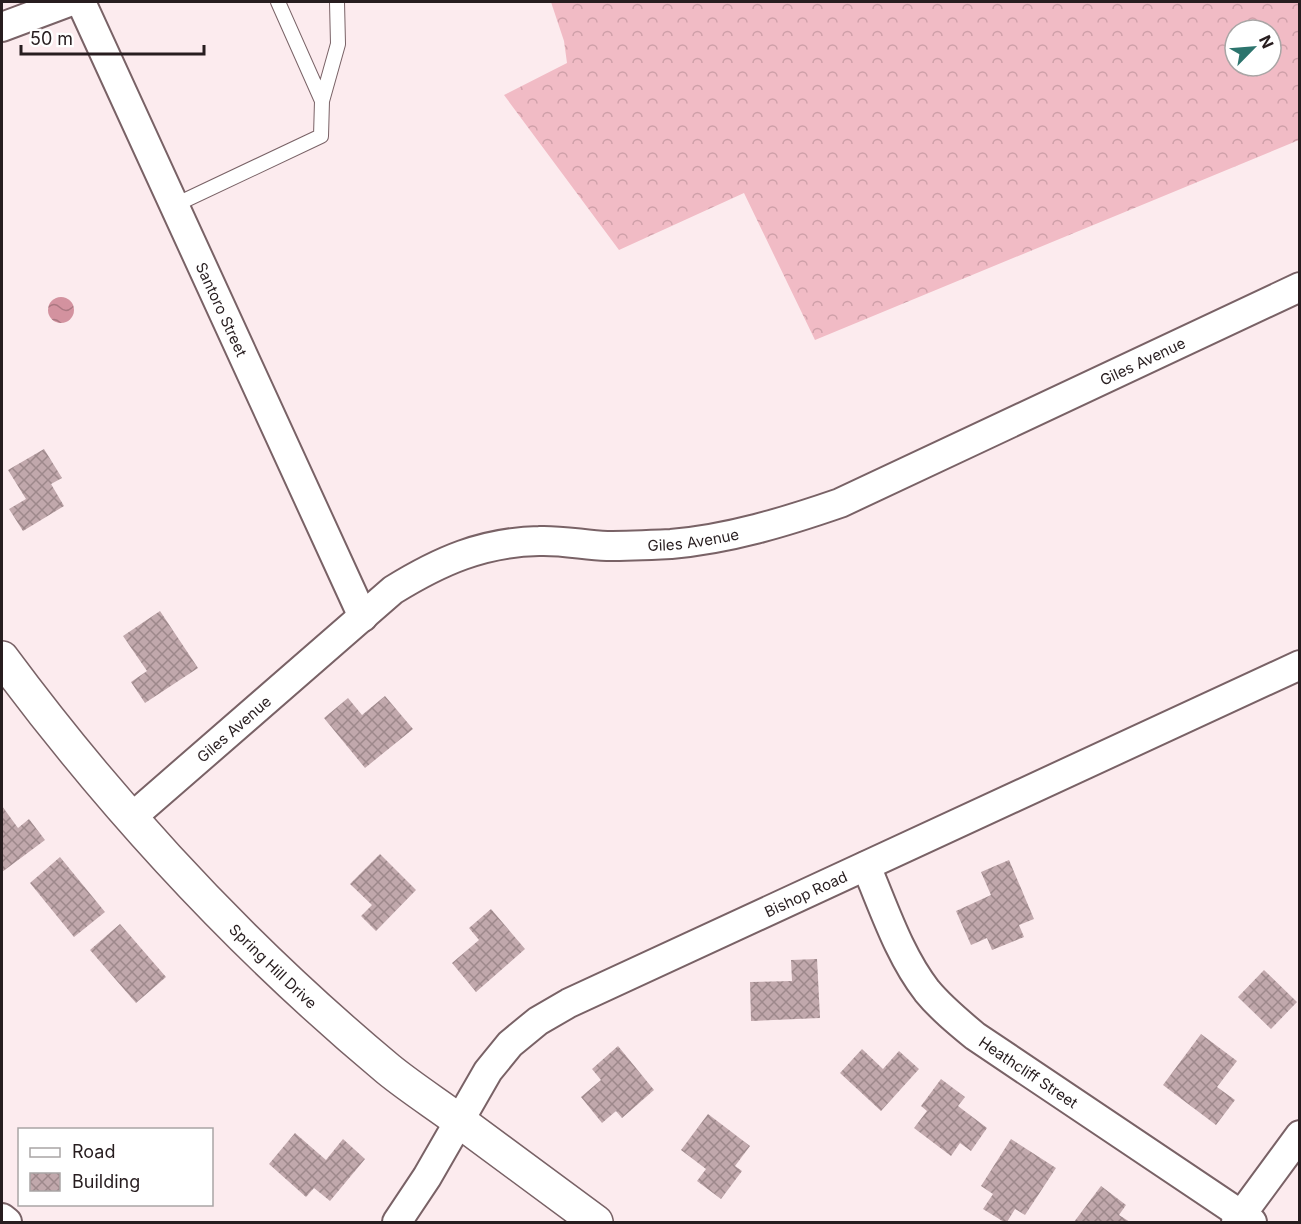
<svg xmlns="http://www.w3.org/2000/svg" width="1301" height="1224" viewBox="0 0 1301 1224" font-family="Inter,sans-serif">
	<defs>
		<pattern id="forest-crowns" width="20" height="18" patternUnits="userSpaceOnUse" patternTransform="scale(1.5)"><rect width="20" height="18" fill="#f1bbc5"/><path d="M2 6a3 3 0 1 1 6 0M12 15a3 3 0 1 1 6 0" fill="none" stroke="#cfa0a9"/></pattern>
		<pattern id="water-waves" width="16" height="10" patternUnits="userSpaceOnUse" patternTransform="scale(1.5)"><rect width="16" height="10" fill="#d3929f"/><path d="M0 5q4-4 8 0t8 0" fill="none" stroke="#ab7781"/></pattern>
		<pattern id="building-cross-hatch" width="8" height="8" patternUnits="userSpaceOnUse" patternTransform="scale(1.5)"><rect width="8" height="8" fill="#c1a8ac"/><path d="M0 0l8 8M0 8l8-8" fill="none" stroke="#9d888b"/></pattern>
	</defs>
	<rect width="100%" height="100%" fill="#fcebee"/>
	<!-- forest -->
	<path fill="url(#forest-crowns)" fill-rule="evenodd" d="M551 2H1299V140L815 340 744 193 619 250 504 95 567 63 564 41ZM1235 30H1271V66H1235Z"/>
	<!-- water -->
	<path fill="url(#water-waves)" d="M48 310a13 13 0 1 1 26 0a13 13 0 1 1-26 0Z"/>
	<!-- building -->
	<path fill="url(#building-cross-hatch)" d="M44 449 62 478 51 484 64 506 23 531 9 509 26 499 8 470Z
		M160 611 198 668 145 703 131 682 147 671 123 636Z
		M385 696 413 729 365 768 324 718 348 698 362 715Z
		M2 806 18 828 29 819 45 840 2 872Z
		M380 854 416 890 376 931 361 916 372 905 350 884Z
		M60 857 105 912 74 937 30 883Z
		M1009 860 1034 919 1019 925 1024 937 992 950 987 938 971 945 956 911 991 895 981 872Z
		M491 909 525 949 476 992 452 963 479 940 469 928Z
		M120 924 166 977 136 1003 90 950Z
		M817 959 820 1018 751 1021 750 982 792 981 791 960Z
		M1264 970 1297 1002 1271 1029 1238 997Z
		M1201 1034 1237 1061 1217 1087 1235 1100 1216 1125 1163 1085Z
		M618 1046 654 1090 622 1118 616 1111 602 1123 581 1097 601 1080 592 1069Z
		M862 1049 883 1069 899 1051 919 1069 881 1111 840 1073Z
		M941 1079 965 1097 958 1106 987 1128 971 1151 960 1143 951 1156 914 1128 927 1111 921 1106Z
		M708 1114 750 1146 735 1166 742 1171 721 1199 697 1181 706 1169 681 1150Z
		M295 1133 326 1160 343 1139 365 1159 330 1201 314 1188 306 1197 269 1164Z
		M1011 1139 1056 1168 1025 1215 1015 1209 1007 1222H1004L983 1209 993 1194 981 1186Z
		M1101 1186 1126 1205 1119 1215 1130 1222H1074Z"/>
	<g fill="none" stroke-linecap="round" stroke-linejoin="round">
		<defs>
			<path id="lane" d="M278 2 322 101
				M175 205 321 136 322 101 338 44 337 2"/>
			<g id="street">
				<path id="s1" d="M81 2 363 617"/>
				<path d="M2 27 69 2"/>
				<path id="s2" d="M131 818 393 590C440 561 483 542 539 541 561 540 584 545 607 546 628 546 650 545 671 544 729 539 785 522 840 503L1300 287"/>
				<path id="s3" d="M866 866C884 908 899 955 927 991 941 1008 958 1022 975 1036L1252 1222"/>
				<path d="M2 1218 7 1222"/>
				<path id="s4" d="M397 1222 427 1177 488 1071 510 1044 538 1021 569 1003 1300 665"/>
				<path d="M1236 1222 1300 1135"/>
			</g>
			<g id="secondary">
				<path id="s5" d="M2 658C114 809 243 948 388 1069 410 1087 435 1103 458 1120 504 1154 550 1188 596 1222"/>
			</g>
		</defs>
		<!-- lane casing -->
		<use href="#lane" stroke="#796266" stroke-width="16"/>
		<!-- street casing -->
		<use href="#street" stroke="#796266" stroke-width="32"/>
		<!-- secondary casing -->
		<use href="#secondary" stroke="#796266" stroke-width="36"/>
		<!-- lane -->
		<use href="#lane" stroke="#fff" stroke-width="14"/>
		<!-- street -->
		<use href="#street" stroke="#fff" stroke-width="28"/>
		<!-- secondary -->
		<use href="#secondary" stroke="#fff" stroke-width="33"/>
	</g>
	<g text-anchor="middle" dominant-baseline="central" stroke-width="4.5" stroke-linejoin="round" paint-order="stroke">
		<!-- street labels -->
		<g font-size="15" fill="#271d1f" stroke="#fff">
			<text stroke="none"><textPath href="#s1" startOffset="338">Santoro Street</textPath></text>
			<text stroke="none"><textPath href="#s2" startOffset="1144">Giles Avenue</textPath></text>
			<text stroke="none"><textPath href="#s2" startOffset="658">Giles Avenue</textPath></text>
			<text stroke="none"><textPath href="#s2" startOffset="136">Giles Avenue</textPath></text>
			<text stroke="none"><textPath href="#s4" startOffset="544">Bishop Road</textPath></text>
			<text stroke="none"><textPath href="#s5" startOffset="411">Spring Hill Drive</textPath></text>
			<text stroke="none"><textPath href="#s3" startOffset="270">Heathcliff Street</textPath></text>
		</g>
	</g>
	<!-- border -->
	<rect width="1301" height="1224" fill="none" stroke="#271d1f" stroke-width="6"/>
	<!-- legend -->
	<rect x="18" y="1128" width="195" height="78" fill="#ffffff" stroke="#a9a5a5" stroke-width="1.5"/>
	<rect x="30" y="1148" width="30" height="9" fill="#ffffff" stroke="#a9a5a5" stroke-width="1.5"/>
	<text x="72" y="1158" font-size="18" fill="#271d1f">Road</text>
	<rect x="30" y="1173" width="30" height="18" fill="url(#building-cross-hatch)" stroke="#a9a5a5" stroke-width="1.5"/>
	<text x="72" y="1188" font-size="18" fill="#271d1f">Building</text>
	<!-- north arrow -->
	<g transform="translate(1253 48) rotate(65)"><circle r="28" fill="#ffffff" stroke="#a9a5a5" stroke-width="1.5"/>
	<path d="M0-4.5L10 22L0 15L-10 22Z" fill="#2c746d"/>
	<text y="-9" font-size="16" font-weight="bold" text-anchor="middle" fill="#271d1f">N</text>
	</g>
	<!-- scale -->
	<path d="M21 45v9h183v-9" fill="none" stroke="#271d1f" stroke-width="3"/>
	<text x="30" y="45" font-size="18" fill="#271d1f" stroke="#ffffff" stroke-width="4.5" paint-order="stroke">50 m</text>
</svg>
